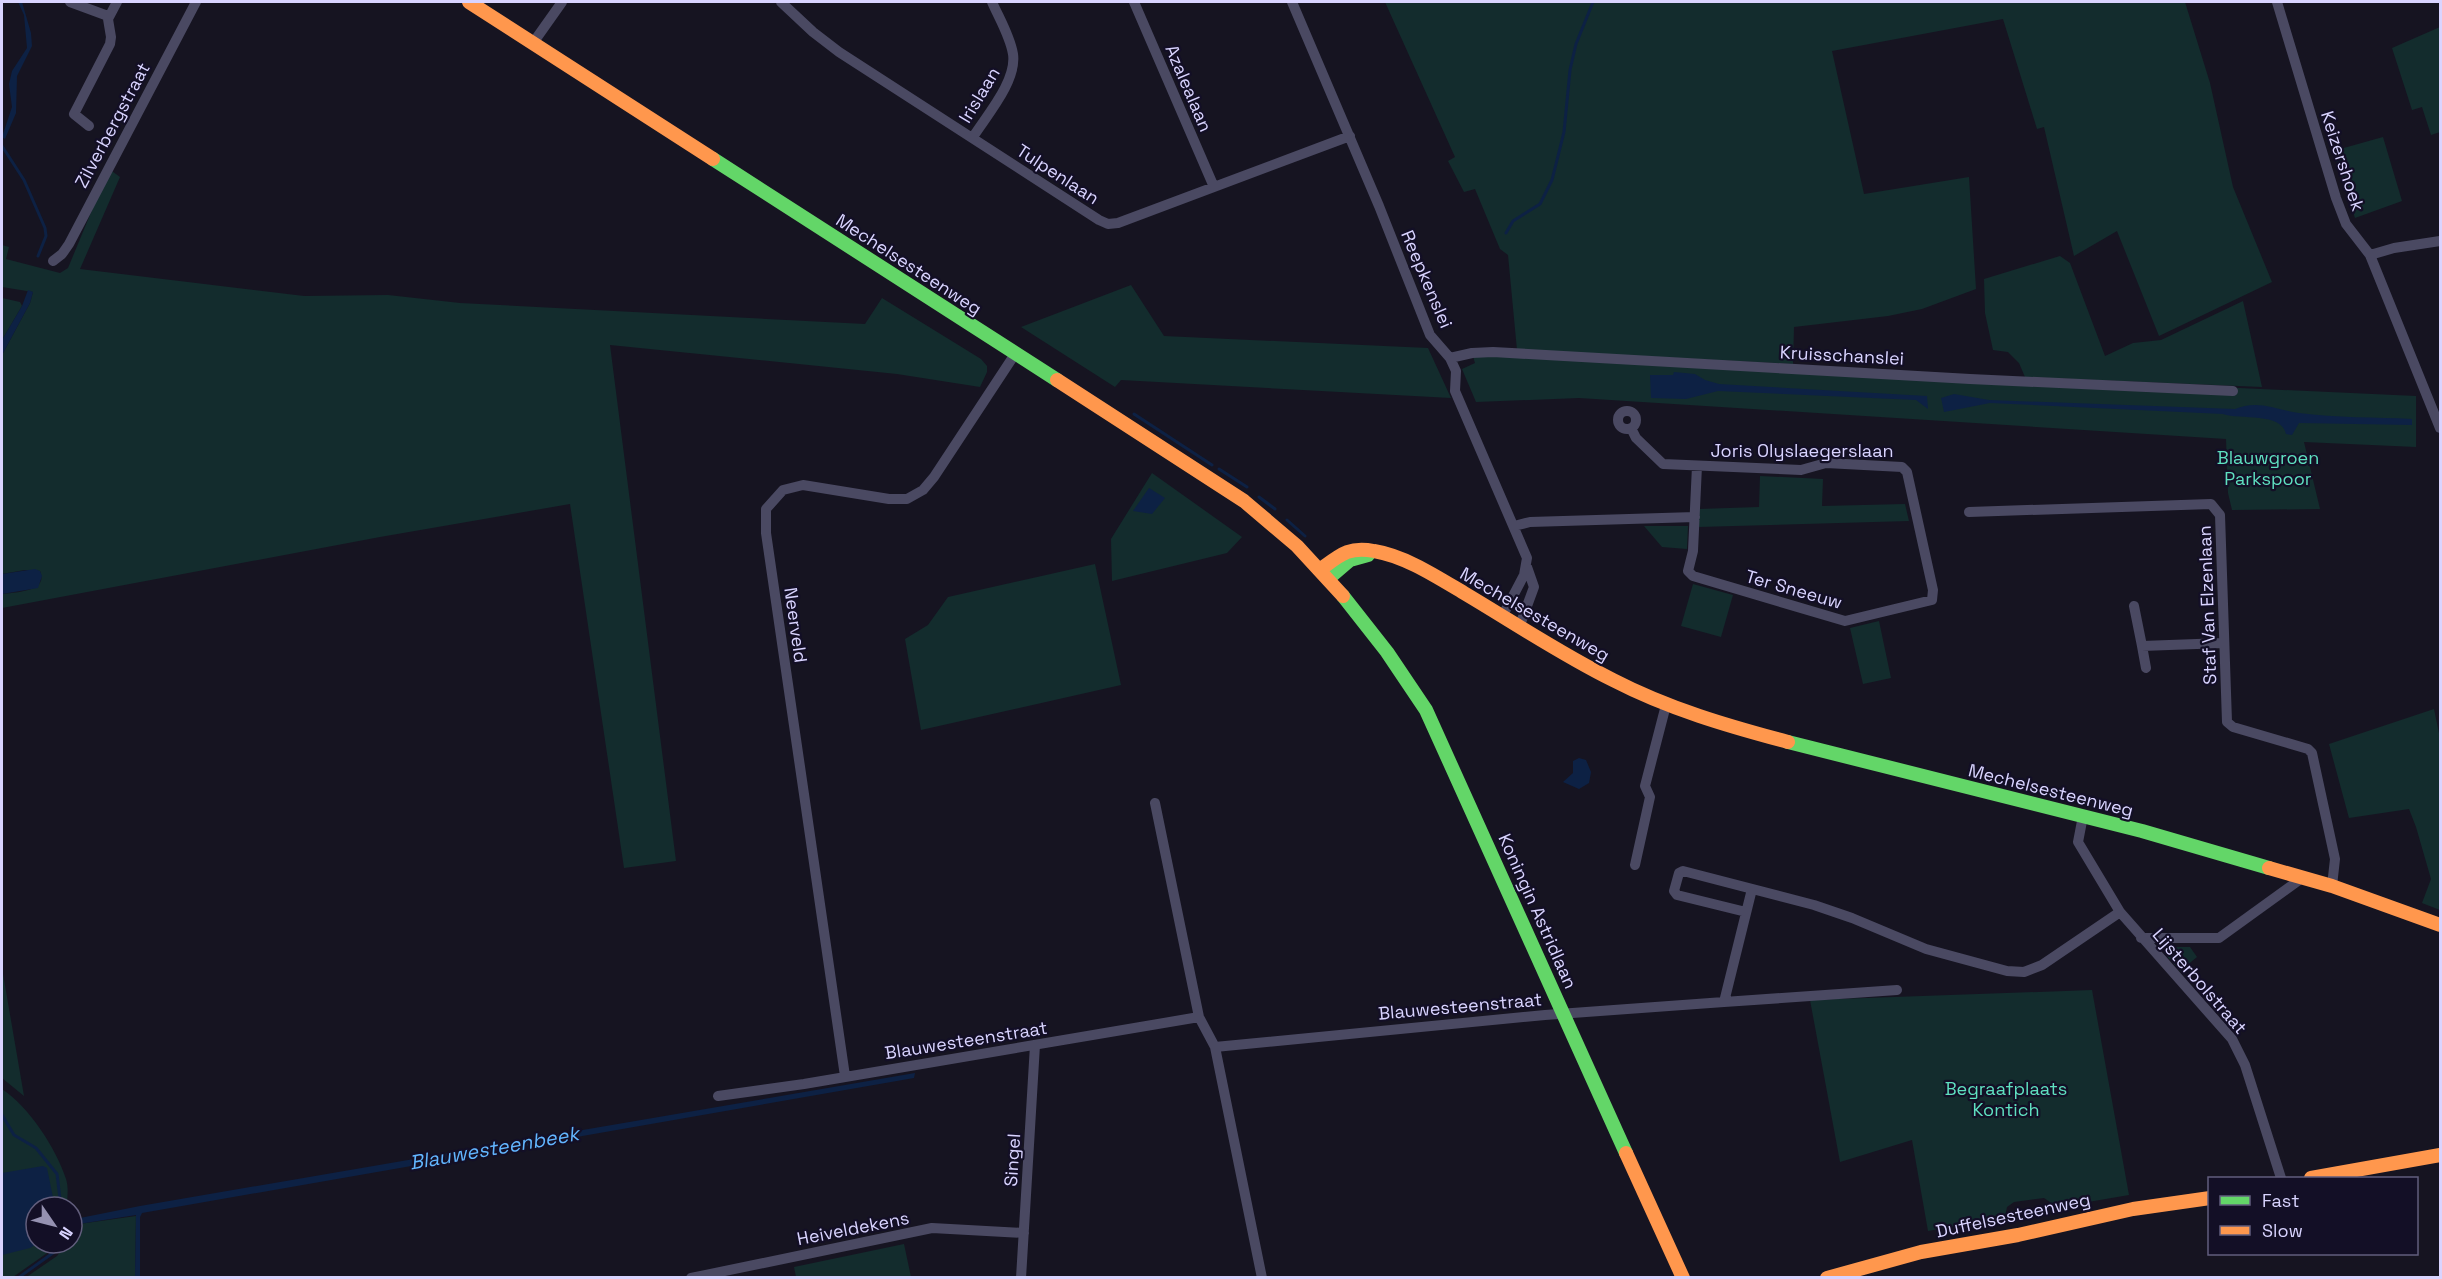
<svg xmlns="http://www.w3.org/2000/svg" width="2442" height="1279" viewBox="0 0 2442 1279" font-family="'Space Grotesk',sans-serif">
	<rect width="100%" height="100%" fill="#161421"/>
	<!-- green -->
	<path fill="#132c2d" d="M1385 2H2185L2210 83 2233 187 2272 282 2159 336 2117 231 2074 256 2044 127 2037 129 2003 19 1832 51 1864 194 1969 177 1976 289 1922 309 1888 316 1794 327 1793 364 1517 350 1508 255 1500 249 1475 189 1464 192 1448 161 1455 157Z
		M2440 27V132L2431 135 2422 107 2412 110 2392 48Z
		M2383 137 2402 201 2355 218 2333 151Z
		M109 169 120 177 80 269 304 296 388 295 460 303 865 324 882 298 981 359 987 366V372L980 387 897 374 610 345 676 861 624 868 570 504 380 537 2 608V594C15 592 49 592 40 571L25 570 2 574V355L30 303 33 292 2 287V245L9 247 6 259 60 273 68 268Z
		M2060 256 2070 263 2105 356 2133 343 2161 340 2243 301 2262 387 2025 377 2019 363 2008 352 1993 350 1985 313 1984 279Z
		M1131 285 1164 336 1428 348 1451 398 1121 380 1115 387 1021 327Z
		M2 298 20 302 22 306 2 340Z
		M1472 353 2416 396V447L2304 442 2320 509 2232 510 2228 493 2226 439 1579 398 1476 402 1462 369 1475 363Z
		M1152 473 1242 537 1227 553 1112 581 1111 539Z
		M1760 476 1823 479 1822 506 1905 504 1909 521 1698 527 1699 509 1759 507Z
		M1644 526H1688L1687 549 1662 547Z
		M1095 564 1121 685 921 730 905 639 928 625 948 597Z
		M1693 584 1733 595 1721 637 1681 626Z
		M1879 621 1891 678 1863 684 1850 628Z
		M2434 709 2440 738V910L2422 903 2431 879 2416 827 2409 809 2349 818 2329 744Z
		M2167 947H2190L2197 957 2180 971 2164 953Z
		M2 968 24 1096 2 1078Z
		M2092 990 2129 1195 2053 1208 2050 1202 2044 1198 2014 1202 2007 1207 2005 1217 1928 1231 1912 1140 1840 1162 1810 1000Z
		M2 1089C29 1107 56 1148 66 1179 69 1188 67 1198 67 1207H36V1243H58L50 1251 13 1277H2Z
		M136 1216 135 1277 25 1278 57 1256 67 1243H72V1234L79 1224Z
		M904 1244 911 1277H796L794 1267Z"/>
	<!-- water -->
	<path fill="#0d2144" d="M18 2H22L31 33 32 46 17 76 16 113 5 139 2 137 12 107 9 84 12 71 27 48 24 15Z
		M28 290 33 292 30 303 2 355V340L22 306Z
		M1674 372 1695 374 1705 380 1719 384 1927 396 1928 409 1916 400 1718 391 1686 399 1651 398 1650 375H1673Z
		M1954 394 1989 400 2235 409C2258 399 2277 410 2299 413 2336 418 2375 417 2412 419V425L2299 423 2292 435 2286 434C2282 412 2240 420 2223 414L1990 403 1944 412 1941 398Z
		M1149 488 1165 498 1152 514 1133 511Z
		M35 569 40 571 42 576 38 588 2 594V574Z
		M1579 758 1586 760 1591 772 1589 783 1579 789 1563 782 1573 773V761Z
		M915 1073 914 1078 142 1213 140 1217V1277H135L136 1215 79 1224 80 1218 140 1206Z
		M43 1166 47 1168 55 1207H36V1243H38L30 1248 2 1255V1173Z"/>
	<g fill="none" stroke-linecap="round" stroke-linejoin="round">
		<!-- stream -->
		<path stroke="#0d2144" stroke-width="3" d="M2 146 24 180 45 228 46 236 38 256
			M1506 233 1513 221 1540 204 1552 180 1564 132 1570 70 1576 44 1593 2
			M1134 414 1212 465
			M1219 469 1247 487
			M1259 497 1275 509
			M1287 520 1305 536
			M2 1115 14 1135 36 1148 57 1174 61 1207
			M72 1226 81 1221
			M18 1278 57 1250 62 1243"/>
		<!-- street -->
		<path stroke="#4a4962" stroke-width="10" d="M70 2 108 16
			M781 2 813 32 839 52 1099 220 1108 224 1118 223 1350 136
			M1134 2 1214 187
			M1292 2 1379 206 1430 335 1450 358 1456 371 1455 391 1527 558 1524 575 1503 615
			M2277 2 2336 198 2346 224 2370 255 2440 428
			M533 43 562 2
			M89 126 74 114 110 44 111 37 108 19 117 2
			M973 137C987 115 1017 81 1013 54 1010 36 999 18 992 2
			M2370 255 2394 248 2440 241
			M53 261 62 254 69 244 196 2
			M1450 358 1472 353 1493 352 1970 379 2233 391
			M1618 420a9 9 0 1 1 18 0a9 9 0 1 1-18 0Z
			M1631 428 1636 438 1663 464 1801 470 1826 463 1902 467 1907 472 1933 590 1932 600 1845 621 1693 576 1688 571 1693 551 1697 466
			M1969 512 2211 504 2220 515 2227 722 2233 727 2308 749 2312 753 2335 859 2332 886
			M1514 526 1530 522 1695 517
			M2134 606 2142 646 2224 643
			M1520 625 1534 587 1527 567
			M2142 646 2146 668
			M1155 803 1199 1017 1215 1047 1262 1278
			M2083 816 2078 842 2120 912 2232 1039 2245 1065 2281 1178
			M1635 865 1650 797 1645 786 1666 705
			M1746 912 1677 895 1674 891 1679 873 1683 871 1814 905 1852 918 1926 949 2007 971 2024 972 2042 965 2120 912
			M2141 938H2219L2302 878
			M1724 1002 1897 990
			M1215 1047 1545 1015 1724 1002 1752 889
			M845 1076 766 533V509L783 490 803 485 889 499H907L923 490 934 477 1015 354
			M718 1096 804 1084 1199 1017
			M691 1278 932 1228 1024 1233
			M1021 1278 1035 1045"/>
		<!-- fast -->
		<path stroke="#63d668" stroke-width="14" d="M713 159 1057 380
			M1329 578 1350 560 1368 555
			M1343 596 1387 652 1426 710 1626 1153
			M1788 742 2142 831 2269 868"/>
		<!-- slow -->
		<path stroke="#ff974d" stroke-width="14" d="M469 2 713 159
			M1057 380 1244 501 1297 546 1343 596
			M1321 569C1340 555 1349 546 1374 551 1405 556 1437 577 1464 593 1513 622 1562 655 1613 680 1669 709 1728 726 1788 742
			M2269 868 2332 886 2440 925
			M1626 1153 1683 1278
			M2311 1178 2440 1155
			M1827 1278 1921 1252 2018 1235 2133 1209 2210 1198"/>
	</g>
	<g text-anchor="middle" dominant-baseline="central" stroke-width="4.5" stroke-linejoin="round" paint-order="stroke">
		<!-- street labels -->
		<g font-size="18" fill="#d9d4ff" stroke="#130f26">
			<text transform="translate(1189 88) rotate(67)">Azalealaan</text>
			<text transform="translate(979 95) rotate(-59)">Irislaan</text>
			<text transform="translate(112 125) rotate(-62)">Zilverbergstraat</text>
			<text transform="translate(2343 161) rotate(72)">Keizershoek</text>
			<text transform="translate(1058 174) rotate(33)">Tulpenlaan</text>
			<text transform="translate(909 264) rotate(33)">Mechelsesteenweg</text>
			<text transform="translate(1427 279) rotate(67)">Reepkenslei</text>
			<text transform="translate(1842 355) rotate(3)">Kruisschanslei</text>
			<text x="1802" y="450">Joris Olyslaegerslaan</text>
			<text transform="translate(1794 589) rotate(16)">Ter Sneeuw</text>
			<text transform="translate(2207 605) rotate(-92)">Staf Van Elzenlaan</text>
			<text transform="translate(1535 614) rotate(30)">Mechelsesteenweg</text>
			<text transform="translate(796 625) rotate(82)">Neerveld</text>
			<text transform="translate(2051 790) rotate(14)">Mechelsesteenweg</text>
			<text transform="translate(1538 911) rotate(66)">Koningin Astridlaan</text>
			<text transform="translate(2200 981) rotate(49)">Lijsterbolstraat</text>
			<text transform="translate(1460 1006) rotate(-5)">Blauwesteenstraat</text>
			<text transform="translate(966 1040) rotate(-9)">Blauwesteenstraat</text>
			<text transform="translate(1012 1160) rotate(-86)">Singel</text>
			<text transform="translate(2013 1215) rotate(-12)">Duffelsesteenweg</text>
			<text transform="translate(853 1228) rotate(-11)">Heiveldekens</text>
		</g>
		<!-- park labels -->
		<g font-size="18" fill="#5fe0c0" stroke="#130f26">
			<text x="2268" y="457">Blauwgroen<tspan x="2268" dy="21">Parkspoor</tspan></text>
			<text x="2006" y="1088">Begraafplaats<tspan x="2006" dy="21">Kontich</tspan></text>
		</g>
		<!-- water labels -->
		<g font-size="20" font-style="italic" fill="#62b6ff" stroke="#130f26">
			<text transform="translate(494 1148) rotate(-10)">Blauwesteenbeek</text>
		</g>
	</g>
	<!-- border -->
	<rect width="2442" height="1279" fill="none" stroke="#d9d4ff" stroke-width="6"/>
	<!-- legend -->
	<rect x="2208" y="1177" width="210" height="78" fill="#130f26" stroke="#625e7d" stroke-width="1.5"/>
	<rect x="2220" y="1196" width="30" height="9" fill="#63d668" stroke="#625e7d" stroke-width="1.5"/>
	<text x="2262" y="1207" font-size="18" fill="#d9d4ff">Fast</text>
	<rect x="2220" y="1226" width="30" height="9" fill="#ff974d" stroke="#625e7d" stroke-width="1.5"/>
	<text x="2262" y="1237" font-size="18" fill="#d9d4ff">Slow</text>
	<!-- north arrow -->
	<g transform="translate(54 1225) rotate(125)"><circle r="28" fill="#130f26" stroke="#625e7d" stroke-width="1.5"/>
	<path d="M0-4.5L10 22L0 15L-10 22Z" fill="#9591b1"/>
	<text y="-9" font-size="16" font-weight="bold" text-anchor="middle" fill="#d9d4ff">N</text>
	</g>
</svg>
